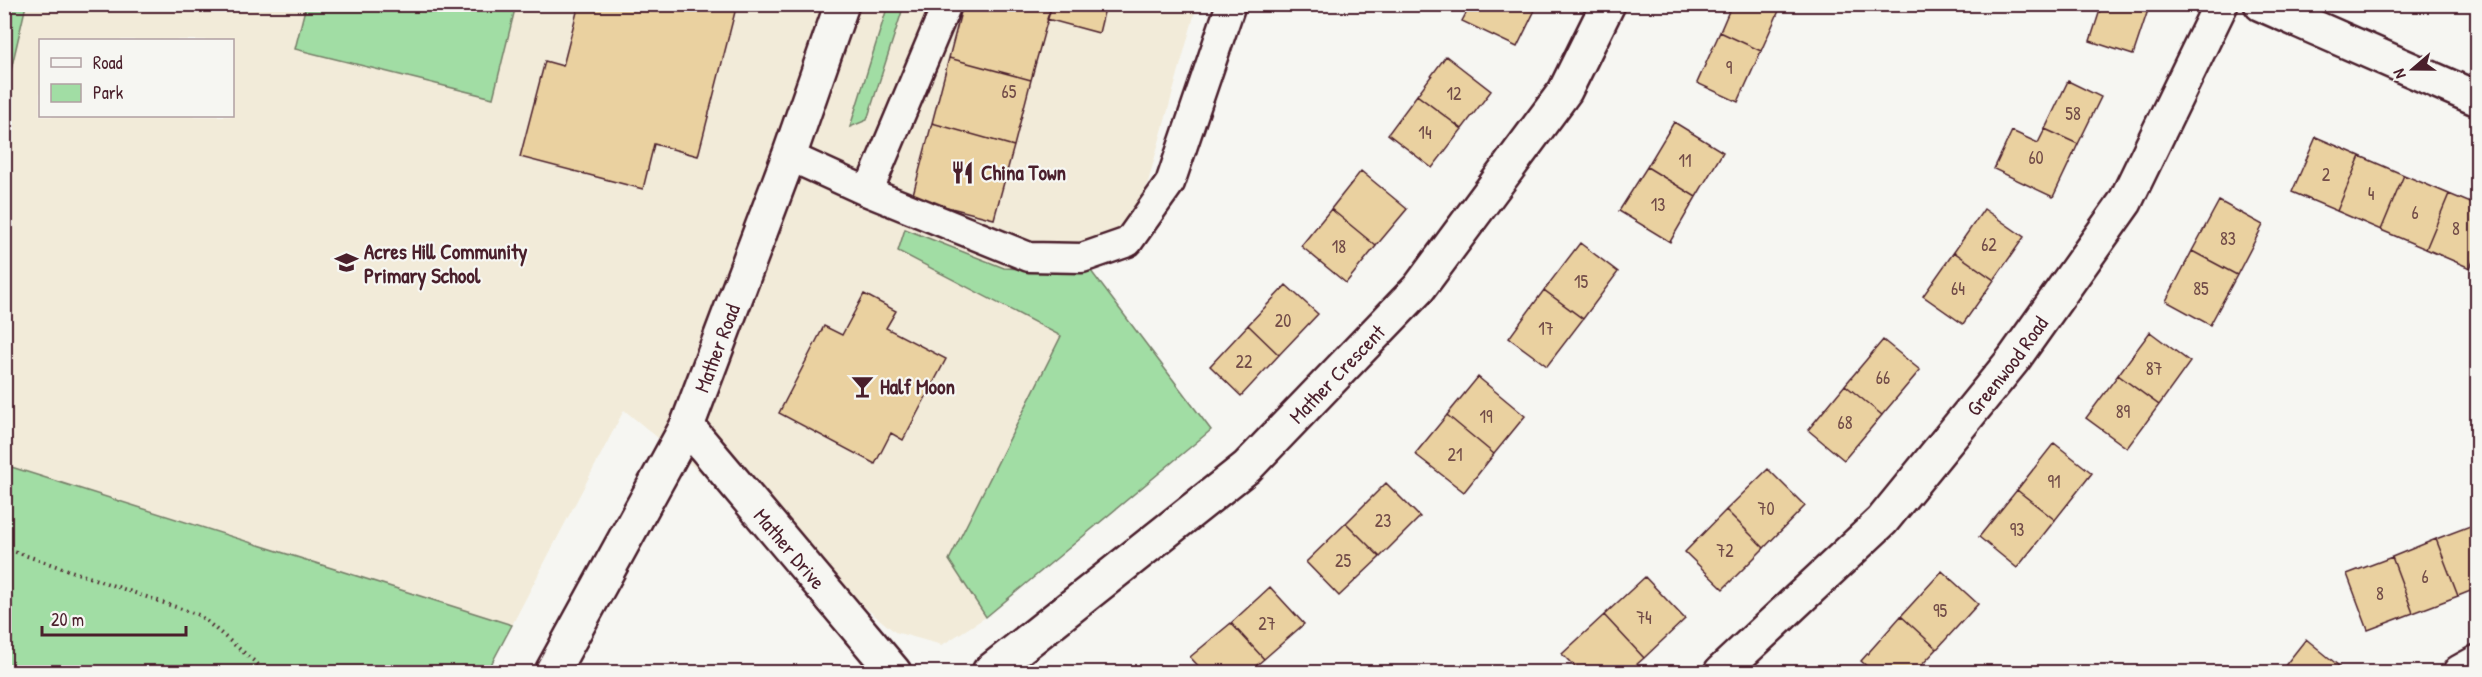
<svg xmlns="http://www.w3.org/2000/svg" width="2482" height="677" viewBox="0 0 2482 677" font-family="'Patrick Hand',sans-serif">
	<rect width="100%" height="100%" fill="#f6f6f2"/>
	<filter id="ink" filterUnits="userSpaceOnUse"><feTurbulence type="fractalNoise" baseFrequency=".0167" numOctaves="2"/><feDisplacementMap in="SourceGraphic" scale="12" xChannelSelector="R" yChannelSelector="G"/><feConvolveMatrix kernelMatrix="1 2 1 2 8 2 1 2 1" color-interpolation-filters="sRGB"/></filter>
	<g filter="url(#ink)">
		<!-- built -->
		<path fill="#f2ebd9" fill-rule="evenodd" d="M26 5H1197L1140 211 1088 267 1061 336 949 560 986 617 942 645 895 632 624 410 512 625 5 465 4 96ZM40 40H232V116H40Z"/>
		<!-- green -->
		<path fill="#a1dda4" stroke="#767e68" stroke-width="1.5" d="M5 4 26 5 5 96 4 5Z
			M306 5V4L516 5 493 98 295 49Z
			M888 5H904L867 120 850 127Z
			M905 229 1004 268 1052 270 1088 267 1211 430 986 617 949 560 1061 336 898 251Z
			M5 465 512 625 487 672H5Z"/>
		<!-- building -->
		<path fill="#ead1a0" stroke="#4a1f2b" stroke-width="1.5" d="M579 4H737L698 156 654 144 643 189 520 157 545 61 563 66Z
			M963 4H1052L1031 80 949 58Z
			M1052 4H1106L1099 33 1047 19Z
			M1471 4H1538L1517 47 1462 21Z
			M1732 4H1782L1761 51 1720 32Z
			M2102 4H2150L2133 55 2090 41Z
			M1720 32 1761 51 1738 102 1697 83Z
			M1446 56 1491 91 1462 129 1417 95Z
			M949 58 1031 80 1014 146 932 123Z
			M2068 81 2101 97 2078 144 2045 129Z
			M1417 95 1462 129 1432 168 1388 134Z
			M1674 122 1723 152 1696 197 1647 167Z
			M932 123 1014 146 994 219 912 198Z
			M2045 129 2078 144 2053 197 1994 169 2012 131 2038 143Z
			M2316 137 2360 156 2337 211 2292 192Z
			M2360 156 2404 175 2381 230 2337 211Z
			M1647 167 1696 197 1670 242 1619 211Z
			M1361 171 1407 209 1376 246 1331 209Z
			M2404 175 2449 194 2426 249 2381 230Z
			M2449 194 2478 206V250L2470 268 2426 249Z
			M2219 201 2263 225 2237 275 2192 251Z
			M1331 209 1376 246 1346 283 1301 246Z
			M1984 209 2024 237 1994 280 1954 252Z
			M1580 243 1618 272 1583 319 1544 290Z
			M2192 251 2237 275 2210 325 2166 301Z
			M1954 252 1994 280 1963 324 1923 296Z
			M1286 285 1318 314 1279 355 1248 325Z
			M1544 290 1583 319 1547 366 1509 338Z
			M864 294 896 311 886 328 946 359 903 440 891 433 875 464 779 413 824 326 842 335Z
			M1248 325 1279 355 1241 396 1210 366Z
			M2150 332 2190 362 2159 405 2118 375Z
			M1883 340 1920 370 1882 415 1845 385Z
			M2118 375 2159 405 2127 448 2086 418Z
			M1478 377 1525 416 1494 454 1447 415Z
			M1845 385 1882 415 1844 460 1808 430Z
			M1447 415 1494 454 1464 492 1415 454Z
			M2054 443 2092 473 2055 520 2017 490Z
			M1768 469 1805 506 1764 548 1726 510Z
			M1386 483 1420 517 1380 557 1346 523Z
			M2017 490 2055 520 2017 568 1979 537Z
			M1726 510 1764 548 1723 589 1685 552Z
			M1346 523 1380 557 1339 596 1306 562Z
			M2478 523V588L2458 596 2436 539Z
			M2436 539 2458 596 2413 613 2392 557Z
			M2392 557 2413 613 2368 630 2347 574Z
			M1942 571 1978 604 1937 649 1901 616Z
			M1645 577 1685 619 1644 658 1604 615Z
			M1270 587 1304 624 1264 659 1231 623Z
			M1604 615 1644 658 1628 672H1580L1562 654Z
			M1901 616 1937 649 1915 672H1873L1861 661Z
			M1231 623 1264 659 1249 672H1204L1190 657Z
			M2306 639 2339 666 2334 672H2280Z"/>
		<g fill="none" stroke-linecap="round" stroke-linejoin="round">
			<defs>
				<path id="service" d="M789 156 868 192 1029 257 1082 258 1128 242 1170 183 1231 4
					M868 192 947 4"/>
				<g id="minor">
					<path d="M2261 4 2478 99"/>
					<path id="s1" d="M687 426 894 672"/>
					<path id="s2" d="M552 672 687 426 789 156 842 4"/>
					<path id="s3" d="M989 672 1247 467 1419 288 1565 91 1608 4"/>
					<path id="s4" d="M1721 672 1882 521 2013 360 2125 202 2221 4"/>
					<path d="M2460 672 2478 662"/>
				</g>
			</defs>
			<!-- service casing -->
			<use href="#service" stroke="#4a1f2b" stroke-width="33"/>
			<!-- minor casing -->
			<use href="#minor" stroke="#4a1f2b" stroke-width="38"/>
			<!-- path -->
			<path stroke="#4a1f2b" stroke-width="4" stroke-dasharray="1.5 4.5" stroke-linecap="butt" d="M4 548 199 615 267 672"/>
			<!-- service -->
			<use href="#service" stroke="#f6f6f2" stroke-width="28"/>
			<!-- minor -->
			<use href="#minor" stroke="#f6f6f2" stroke-width="33"/>
		</g>
	</g>
	<!-- icons -->
	<defs>
		<symbol id="restaurant-bare" viewBox="-9 -9 18 18"><path d="M-5-6h1v4h1v-4h1v4h1v-4h1v5L-1.5 .5V6h-2V.5L-5-1ZM5-6V6H3V1.5H1.5Q1.5-4 5-6Z" fill="#4a1f2b" stroke="#f6f6f2" stroke-width="2.5" paint-order="stroke"/></symbol>
		<symbol id="school-bare" viewBox="-9 -9 18 18"><path d="M0-5L7-2L0 1L-7-2ZM-4 1L0 2.5L4 1V4Q0 6-4 4Z" fill="#4a1f2b" stroke="#f6f6f2" stroke-width="2.5" paint-order="stroke"/></symbol>
		<symbol id="bar-bare" viewBox="-9 -9 18 18"><path d="M-6-5H6L.8 .8V4.5H3.5V6h-7V4.5H-.8V.8Z" fill="#4a1f2b" stroke="#f6f6f2" stroke-width="2.5" paint-order="stroke"/></symbol>
	</defs>
	<g fill-rule="evenodd">
		<use href="#restaurant-bare" x="946" y="156" width="33" height="33"/>
		<use href="#school-bare" x="330" y="246" width="33" height="33"/>
		<use href="#bar-bare" x="846" y="370" width="33" height="33"/>
	</g>
	<g text-anchor="middle" dominant-baseline="central" stroke-width="4.5" stroke-linejoin="round" paint-order="stroke">
		<!-- number labels -->
		<g font-size="18" fill="#724c48">
			<text x="1729" y="67">9</text>
			<text x="1009" y="91">65</text>
			<text x="1454" y="93">12</text>
			<text x="2073" y="113">58</text>
			<text x="1425" y="132">14</text>
			<text x="2036" y="157">60</text>
			<text x="1685" y="160">11</text>
			<text x="2326" y="174">2</text>
			<text x="2371" y="193">4</text>
			<text x="1658" y="204">13</text>
			<text x="2415" y="212">6</text>
			<text x="2456" y="228">8</text>
			<text x="2228" y="238">83</text>
			<text x="1989" y="244">62</text>
			<text x="1339" y="246">18</text>
			<text x="1581" y="281">15</text>
			<text x="1958" y="288">64</text>
			<text x="2201" y="288">85</text>
			<text x="1283" y="320">20</text>
			<text x="1546" y="328">17</text>
			<text x="1244" y="361">22</text>
			<text x="2154" y="368">87</text>
			<text x="1883" y="377">66</text>
			<text x="2123" y="411">89</text>
			<text x="1486" y="416">19</text>
			<text x="1845" y="422">68</text>
			<text x="1455" y="454">21</text>
			<text x="2054" y="481">91</text>
			<text x="1766" y="508">70</text>
			<text x="1383" y="520">23</text>
			<text x="2017" y="529">93</text>
			<text x="1725" y="550">72</text>
			<text x="1343" y="560">25</text>
			<text x="2425" y="576">6</text>
			<text x="2380" y="593">8</text>
			<text x="1940" y="610">95</text>
			<text x="1644" y="617">74</text>
			<text x="1267" y="623">27</text>
		</g>
		<!-- poi labels -->
		<g font-size="21" font-weight="bold" fill="#4a1f2b" stroke="#f6f6f2" text-anchor="start">
			<text x="981" y="172">China Town</text>
			<text x="364" y="251">Acres Hill Community<tspan x="364" dy="24">Primary School</tspan></text>
			<text x="880" y="386">Half Moon</text>
		</g>
		<!-- street labels -->
		<g font-size="21" fill="#4a1f2b" stroke="#f6f6f2">
			<text stroke="none"><textPath href="#s2" startOffset="364">Mather Road</textPath></text>
			<text stroke="none"><textPath href="#s4" startOffset="420">Greenwood Road</textPath></text>
			<text stroke="none"><textPath href="#s3" startOffset="459">Mather Crescent</textPath></text>
			<text stroke="none"><textPath href="#s1" startOffset="160">Mather Drive</textPath></text>
		</g>
	</g>
	<!-- margin -->
	<rect width="2482" height="677" fill="none" stroke="#f6f6f2" stroke-width="24"/>
	<rect x="12" y="12" width="2458" height="653" fill="none" stroke="#4a1f2b" stroke-width="2" filter="url(#ink)"/>
	<!-- legend -->
	<rect x="39" y="39" width="195" height="78" fill="#f6f6f2" stroke="#b1a0a2" stroke-width="1.5"/>
	<rect x="51" y="58" width="30" height="9" fill="#f6f6f2" stroke="#b1a0a2" stroke-width="1.5"/>
	<text x="93" y="69" font-size="18" fill="#4a1f2b">Road</text>
	<rect x="51" y="84" width="30" height="18" fill="#a1dda4" stroke="#b1a0a2" stroke-width="1.5"/>
	<text x="93" y="99" font-size="18" fill="#4a1f2b">Park</text>
	<!-- north arrow -->
	<g transform="translate(2413 69) rotate(250)" stroke="#f6f6f2" stroke-width="4.5" paint-order="stroke">
	<path d="M0-4.5L10 22L0 15L-10 22Z" fill="#4a1f2b"/>
	<text y="-9" font-size="16" font-weight="bold" text-anchor="middle" fill="#4a1f2b">N</text>
	</g>
	<!-- scale -->
	<path d="M42 626v9h144v-9" fill="none" stroke="#4a1f2b" stroke-width="3"/>
	<text x="51" y="626" font-size="18" fill="#4a1f2b" stroke="#f6f6f2" stroke-width="4.5" paint-order="stroke">20 m</text>
</svg>
